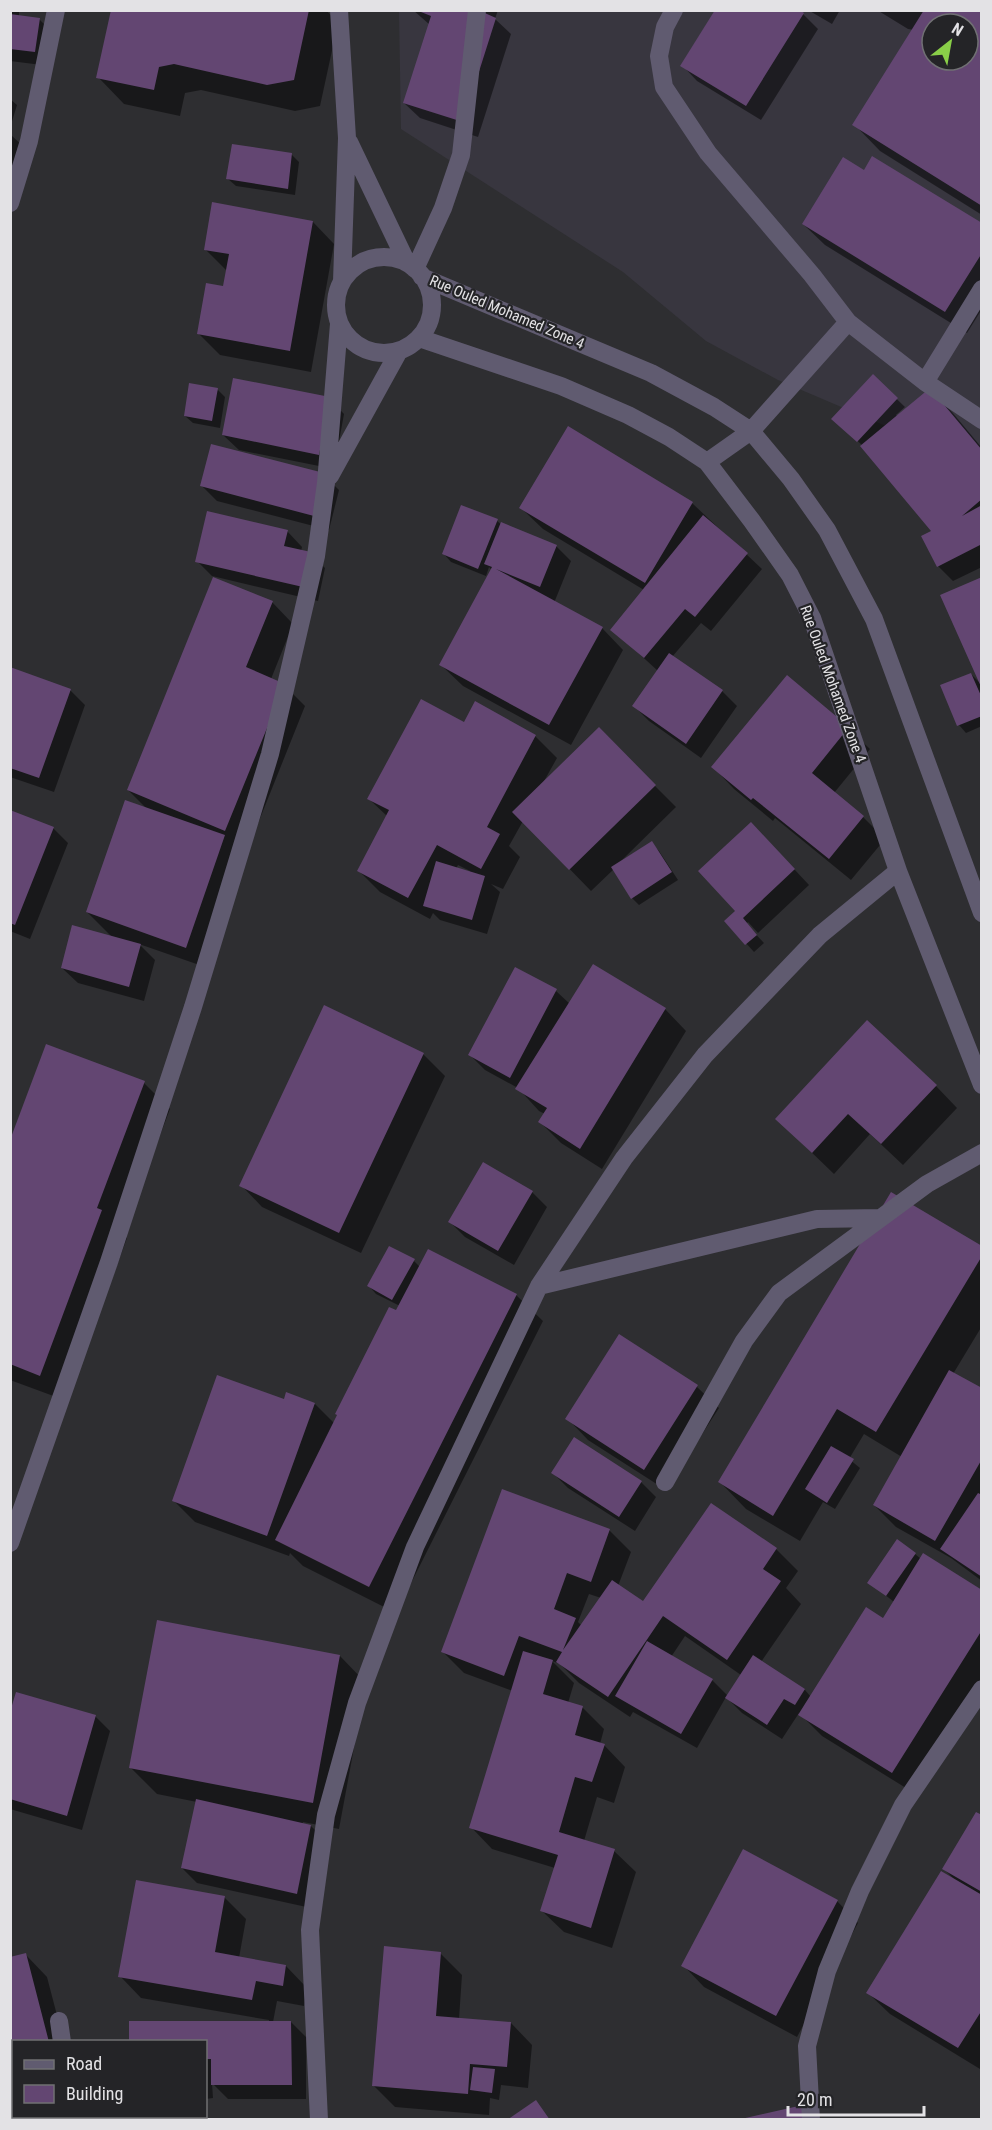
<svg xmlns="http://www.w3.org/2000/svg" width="992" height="2130" viewBox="0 0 992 2130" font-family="'Roboto Condensed',sans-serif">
	<rect width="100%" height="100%" fill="#2e2e31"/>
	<!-- built -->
	<path fill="#38363f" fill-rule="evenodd" d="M399 11H981V477L921 441 778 380 706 341 623 272 401 129ZM932 24H968V60H932Z"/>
	<!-- shadow -->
	<path fill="#0007" fill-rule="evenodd" d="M10 10H19V16L39 19 54 34 50 66 10 61Z
		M112 10H326L338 23 320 106 295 111 201 90 185 93 180 116 124 104 98 77Z
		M413 10H498L495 19 511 34 478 137 420 118 404 103 430 25Z
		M808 10H840L832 24Z
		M877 10H982V215L880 151 854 124 914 30 908 29ZM932 24H968V60H932Z
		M803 14 818 29 761 120 697 81 682 65Z
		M10 99 17 105 10 128Z
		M10 134 27 150 10 172Z
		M292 155 299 162 295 195 236 186 228 179Z
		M864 172 982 224V309L967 333 825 245 803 224Z
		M313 222 334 244 311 372 220 355 199 334 224 288 227 271 205 249Z
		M873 376 905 407 896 415 898 417 930 390 952 412 982 448V567L953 581 938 566 934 531 862 445 841 426Z
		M218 390 225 397 220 428 193 423 185 416Z
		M329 398 344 414 334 469 239 450 223 435Z
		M569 428 692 503 762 569 711 631 701 623 672 657 722 691 737 706 701 758 649 721 634 706 658 671 612 629 644 590 543 529 521 508Z
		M324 475 339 490 329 530 217 501 202 486Z
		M497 521 502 525 556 546 571 561 554 603 602 628 623 650 571 745 463 686 441 665 492 570 489 567 486 576 451 562 444 554Z
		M287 531 302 547 301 551 310 553 325 568 318 601 212 576 197 561Z
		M982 578V726L966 733 959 725 971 674 981 684Z
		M272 602 293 624 271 679 284 685 305 706 247 851 208 968 139 944 155 960 144 1001 78 983 62 968 113 938 87 912 148 810 128 790Z
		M10 669 70 690 85 705 54 792 10 777Z
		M475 703 535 736 557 758 543 783 599 730 676 807 622 860 651 843 659 851 678 880 639 905 632 898 614 869 591 891 523 821 509 846 520 857 503 889 491 884 500 892 487 934 440 920 433 913 430 919 380 892 359 871 388 817 369 799 464 724ZM458 865 470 871 469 873 456 869Z
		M848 728 870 749 834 793 863 817 885 839 851 880 775 818 773 821 734 789 713 767Z
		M10 812 53 828 68 843 30 939 10 931Z
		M766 839 809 885 758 933 748 922 746 924 764 943 754 952 726 921 737 911Z
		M556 991 570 1004 665 1009 686 1031 602 1169 561 1143 540 1122 545 1114 539 1111 518 1088 485 1070 470 1055Z
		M423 1054 445 1076 361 1253 262 1207 241 1185Z
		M144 1083 170 1109 123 1234 127 1238 67 1401 10 1380V1144Z
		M936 1086 957 1108 903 1165 870 1134 834 1174 777 1119Z
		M532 1192 547 1207 514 1265 465 1237 450 1222Z
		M982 1248V1326L953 1374 982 1390V1581L951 1558 896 1527 874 1505 902 1457 864 1434 849 1459 860 1468 835 1509 823 1502 800 1541 746 1509 720 1482Z
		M414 1261 420 1267 516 1295 543 1321 396 1613 303 1566 290 1553 289 1556 195 1522 173 1500 285 1401 287 1394 315 1404 335 1424 400 1306 376 1294 369 1286Z
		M619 1337 697 1387 719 1408 666 1490 588 1440 567 1418Z
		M553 1473 641 1482 656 1497 635 1531 568 1488Z
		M711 1505 776 1549 798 1571 786 1588 801 1604 761 1662 805 1690 811 1697 883 1620 894 1602 869 1582 915 1554 921 1559 982 1592V1686L914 1793 822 1736 799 1713 782 1739 742 1713 726 1697 697 1748 633 1712 630 1717 579 1683 560 1664 552 1661 574 1683 568 1703 583 1708 604 1729 600 1744 604 1745 625 1767 614 1803 597 1797 584 1841 614 1851 636 1872 612 1948 564 1932 542 1911 555 1868 492 1849 471 1827 513 1691 464 1673 443 1652 609 1530 631 1552 618 1586 644 1603ZM589 1594 601 1598 582 1626 578 1622ZM685 1636 741 1675 728 1696 712 1680 671 1657Z
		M340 1656 366 1683 339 1829 303 1822 302 1824 311 1826 326 1841 311 1908 197 1883 182 1868 197 1802 157 1794 131 1768Z
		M95 1716 110 1731 82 1830 10 1809V1717Z
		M982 1816V2067L980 2069 890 2014 868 1993 955 1880 944 1869Z
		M224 1897 246 1919 239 1958 286 1966 307 1988 304 2006 277 2001 273 2022H291L306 2037V2099H228L212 2083 213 2098 206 2099V2042L269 2022V2020L141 1998 120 1976Z
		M837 1901 858 1923 797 2037 704 1987 683 1965Z
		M440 1953 462 1975 459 2019 511 2023 532 2045 528 2088 501 2085 499 2100 490 2098 489 2115 395 2107 374 2086Z
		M26 1955 47 1977 64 2042H14V2103L10 2104V1959Z"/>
	<!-- building -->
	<path fill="#634672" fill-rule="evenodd" d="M111 10H309L294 80 267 85 174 64 159 67 154 90 96 78Z
		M416 10H478L496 18 463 122 403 103 431 16Z
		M715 10H800L804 13 746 106 680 66Z
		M924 10H982V206L852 125ZM932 24H968V60H932Z
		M10 14 40 18 35 52 10 49Z
		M232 144 292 153 288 189 226 179Z
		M872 156 982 223V253L945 312 802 224 843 157 864 170Z
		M212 202 313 221 290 351 197 334 206 283 223 286 229 254 204 250Z
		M873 374 898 398 857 442 831 419Z
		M233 378 330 397 319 455 222 435Z
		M189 383 218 388 212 421 184 416Z
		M930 388 982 450V499L962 516 982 505V544L937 567 921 536 931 531 860 446Z
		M568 426 693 502 645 583 519 508Z
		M211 444 324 473 314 516 200 486Z
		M461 505 498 519 478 569 442 554Z
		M207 511 288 530 284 546 311 552 303 587 195 562Z
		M703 515 748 553 695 617 685 609 644 658 610 630Z
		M501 522 557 545 540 587 496 569 603 627 549 725 439 665 492 567 484 564Z
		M213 577 273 601 246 667 285 684 225 831 127 790Z
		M982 577V689L940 595Z
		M669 653 723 690 686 744 632 706Z
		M10 667 71 689 39 778 10 768Z
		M971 673 982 698V716L957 726 940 685Z
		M787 675 849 727 812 773 864 816 829 859 753 798 751 800 711 767Z
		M421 699 464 722 475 701 536 735 487 827 500 834 481 869 437 845 408 898 357 871 389 810 367 799Z
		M599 727 656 785 569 870 512 812Z
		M125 800 225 835 186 948 86 912Z
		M10 810 54 827 15 925 10 923Z
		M751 822 795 869 743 918 757 935 745 945 724 921 735 911 698 871Z
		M652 841 672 872 631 899 611 867Z
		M436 861 485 876 472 920 423 906Z
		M72 925 141 944 129 987 61 968Z
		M593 964 666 1008 580 1149 538 1122 547 1108 515 1089Z
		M515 967 557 989 510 1078 468 1055Z
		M324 1005 424 1053 339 1233 239 1186Z
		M867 1020 937 1085 881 1144 848 1114 812 1153 775 1119Z
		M46 1044 145 1081 97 1208 102 1210 40 1376 10 1364V1140Z
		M483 1162 533 1191 498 1251 448 1222Z
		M891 1192 982 1246V1256L876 1432 837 1409 773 1516 718 1482Z
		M389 1246 415 1259 392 1300 367 1286Z
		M428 1249 517 1294 369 1587 275 1540 337 1415 335 1414 389 1307 396 1310Z
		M619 1334 698 1385 644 1470 565 1419Z
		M949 1370 982 1388V1459L935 1541 873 1505Z
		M217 1375 284 1399 286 1392 315 1403 267 1536 172 1501Z
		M574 1437 642 1481 619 1517 551 1473Z
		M831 1446 854 1459 827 1503 805 1489Z
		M502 1489 610 1529 591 1582 567 1573 554 1609 576 1618 563 1650 612 1580 643 1601 711 1503 777 1548 763 1569 781 1581 727 1660 663 1616 608 1697 556 1662 562 1652 519 1636 504 1676 441 1652Z
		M978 1493 982 1495V1577L940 1549Z
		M897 1539 916 1553 886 1596 867 1583Z
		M923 1553 982 1590V1630L892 1773 798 1715 866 1607 883 1618Z
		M157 1620 340 1655 313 1803 129 1768Z
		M647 1641 713 1679 681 1734 615 1696Z
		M523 1651 553 1660 543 1694 583 1706 575 1735 605 1744 592 1782 575 1777 559 1832 615 1849 591 1928 540 1911 558 1855 469 1828Z
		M753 1655 805 1689 795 1705 784 1699 767 1725 725 1698Z
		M16 1692 96 1715 67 1816 10 1799V1712Z
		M196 1799 311 1825 297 1894 181 1868Z
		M976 1812 982 1815V1892L942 1869Z
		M743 1849 838 1900 776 2016 681 1966Z
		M941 1871 982 1895V2010L958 2048 866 1993Z
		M136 1880 225 1896 215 1952 286 1965 283 1986 256 1981 252 2000 118 1977Z
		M384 1946 441 1952 436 2016 511 2022 507 2067 470 2064 468 2094 372 2086Z
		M26 1953 49 2042H14V2077H10V1957Z
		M129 2021H291L292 2085H211V2059H206V2042H129Z
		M473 2067 495 2069 492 2093 470 2090Z
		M536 2100 550 2120H507Z
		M803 2105 806 2120H741V2119Z"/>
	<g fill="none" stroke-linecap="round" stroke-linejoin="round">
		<!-- minor -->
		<path stroke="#605b70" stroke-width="18" d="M339 10 347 138 342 281
			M674 10 665 27 659 56 664 87 708 153 812 275 848 322 925 382 982 420
			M349 142 407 263
			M10 203 29 141 56 10
			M336 305a48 48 0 1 1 96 0a48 48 0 1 1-96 0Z
			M415 269 443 208 461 155 477 10
			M422 277 651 373 714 407 751 431 791 479 827 530 874 619 982 913
			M419 338 561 386 628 415 669 437 707 462 752 521 790 575 812 618 898 871 982 1085
			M925 382 982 289
			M707 462 751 431 848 322
			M330 476 399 351
			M539 1286 817 1219 881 1218
			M665 1482 744 1341 779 1293 927 1184 982 1153
			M10 1543 109 1262 193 1007 270 754 316 556 326 483 339 324
			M59 2021 62 2042
			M76 2116 77 2120
			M319 2120 310 1930 326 1815 357 1703 415 1547 539 1286 624 1158 705 1055 820 935 898 871
			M811 2120 807 2046 827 1971 860 1891 903 1805 982 1689"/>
	</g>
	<g text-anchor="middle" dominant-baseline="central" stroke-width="4.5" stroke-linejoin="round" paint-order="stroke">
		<!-- street labels -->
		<g font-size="15" fill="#e3e2e5" stroke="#242427">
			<text transform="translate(507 312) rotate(23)">Rue Ouled Mohamed Zone 4</text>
			<text transform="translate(833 684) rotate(70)">Rue Ouled Mohamed Zone 4</text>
		</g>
	</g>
	<!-- border -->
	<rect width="992" height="2130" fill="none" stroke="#e3e2e5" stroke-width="24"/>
	<!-- legend -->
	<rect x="12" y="2040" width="195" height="78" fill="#242427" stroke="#707073" stroke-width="1.5"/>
	<rect x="24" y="2060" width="30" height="9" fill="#605b70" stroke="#707073" stroke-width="1.5"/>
	<text x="66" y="2070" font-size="18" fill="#e3e2e5">Road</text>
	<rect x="24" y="2085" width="30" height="18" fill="#634672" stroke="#707073" stroke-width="1.5"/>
	<text x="66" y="2100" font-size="18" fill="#e3e2e5">Building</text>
	<!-- north arrow -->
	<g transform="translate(950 42) rotate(31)"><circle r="28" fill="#242427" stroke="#707073" stroke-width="1.5"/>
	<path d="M0-4.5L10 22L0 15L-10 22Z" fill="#89ce48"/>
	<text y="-9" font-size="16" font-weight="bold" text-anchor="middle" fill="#e3e2e5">N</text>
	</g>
	<!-- scale -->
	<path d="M788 2106v9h136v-9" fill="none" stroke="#e3e2e5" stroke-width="3"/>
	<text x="797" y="2106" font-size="18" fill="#e3e2e5" stroke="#242427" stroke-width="4.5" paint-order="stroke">20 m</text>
</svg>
